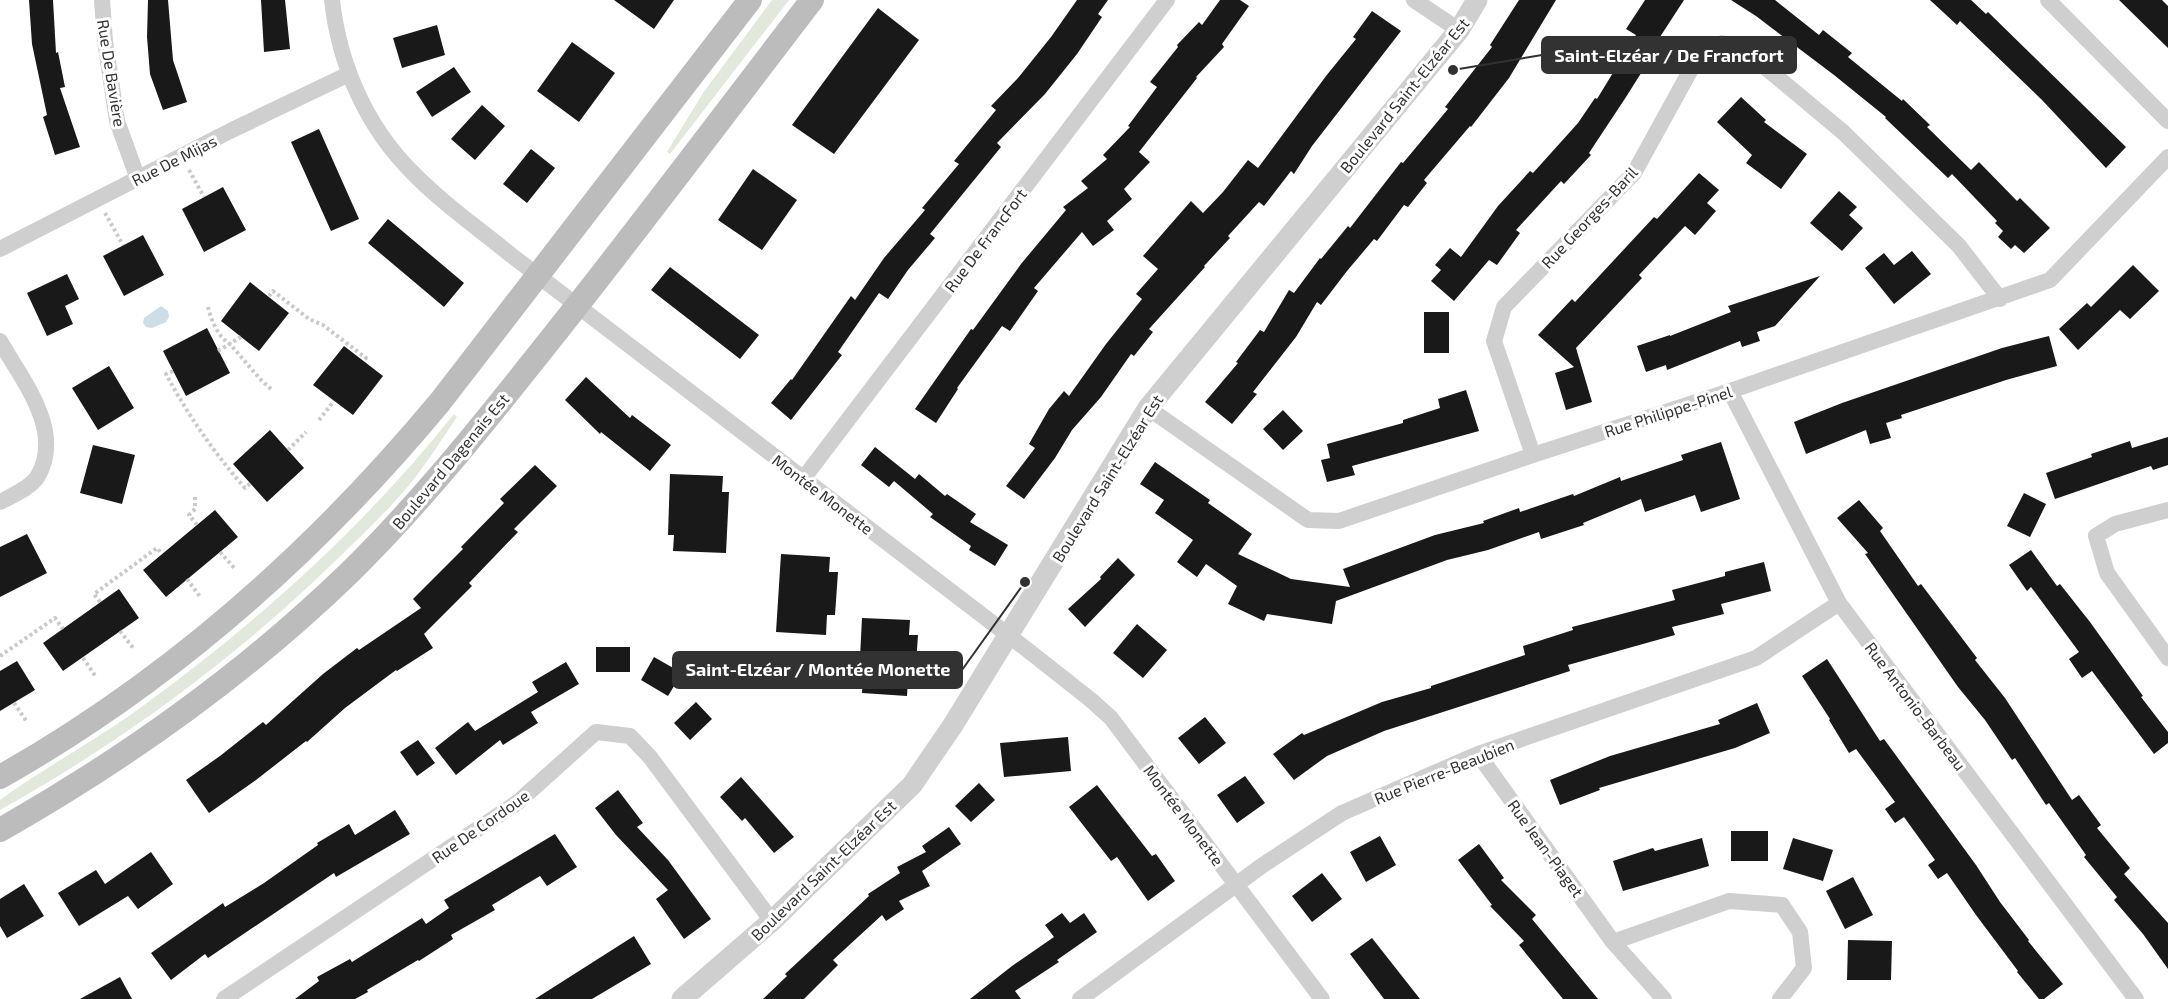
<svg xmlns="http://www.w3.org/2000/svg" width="2168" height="999" viewBox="0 0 2168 999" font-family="'Exo 2',sans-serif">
	<rect width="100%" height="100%" fill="#fff"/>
	<!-- green -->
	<path fill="#e2e8dc" d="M772 0H789L670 154 667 152 703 93Z
		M454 414 457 417C442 439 427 463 410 484 386 513 358 539 331 565 232 661 120 743 0 810V800C45 767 95 741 140 708 257 623 364 527 454 414Z"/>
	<!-- water -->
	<path fill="#cedee8" d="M161 306 168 311 169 317 166 322 152 328 146 327 143 323 144 318Z"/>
	<!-- building -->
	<path fill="#191919" d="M29 0H53L56 53 58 52 65 87 60 88 80 147 55 155 43 117 47 115 32 44Z
		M148 0H168L173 60 187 102 163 110 150 74 147 37Z
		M261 0H285L290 49 264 52Z
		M614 0H674L654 29Z
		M1077 0H1108L1098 14 1102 17 1077 54 1045 94 997 143 1001 147 930 234 935 238 908 270 888 299 879 293 838 352 842 355 791 420 771 403 791 379 792 380 851 296 855 300 884 258 925 210 922 208 959 164 954 161 996 110 991 106 1018 78 1051 37Z
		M1220 0H1240L1249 6 1222 44 1224 47 1196 77 1197 78 1139 152 1150 162 1124 189 1132 199 1107 221 1114 230 1093 246 1082 232 1034 288 1038 291 1010 331 1002 326 957 388 958 389 936 423 915 409 971 329 973 330 1021 264 1066 210 1063 207 1088 188 1081 181 1107 159 1103 155 1130 127 1128 126 1157 87 1150 82 1178 47 1177 45 1199 22 1202 25Z
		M1519 0H1556L1509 78 1471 127 1470 126 1424 180 1427 183 1408 207 1404 205 1377 241 1374 239 1347 271 1321 305 1317 302 1296 337 1253 392 1257 394 1232 424 1205 402 1238 363 1236 362 1260 330 1264 332 1289 290 1294 293 1320 258 1321 259 1348 226 1350 228 1401 162 1403 163 1448 109 1445 107 1492 47 1490 45Z
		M1645 0H1684L1647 57 1650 59 1626 97 1589 153 1591 155 1564 184 1561 181 1516 230 1520 233 1497 265 1489 260 1454 301 1431 281 1441 270 1435 265 1450 248 1461 257 1498 206 1530 171 1533 173 1578 123 1595 98 1597 99 1636 35 1626 29Z
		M1731 0H1775L1819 35 1823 30 1852 53 1848 57 1902 101 1903 99 1930 125 1927 127 1971 170 1979 162 2017 201 2020 198 2050 228 2024 253 2015 245 2011 249 1998 237 2003 231 1995 223 1997 221 1952 174 1948 178 1885 118 1886 117 1834 75 1756 16Z
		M1930 0H1971L1986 14 1988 12 2126 147 2106 168 2042 100 1960 21 1957 25Z
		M2119 0H2162L2168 6V48Z
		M878 8 919 40 834 154 792 125Z
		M1372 11 1401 31 1312 146 1294 174 1291 171 1264 206 1259 202 1228 236 1230 238 1204 266 1205 267 1149 329 1153 332 1134 356 1131 354 1101 397 1072 430 1055 458 1024 499 1006 486 1035 448 1029 444 1049 409 1064 391 1069 396 1106 344 1142 299 1136 294 1158 269 1143 256 1191 201 1203 213 1223 192 1248 160 1258 168 1326 76 1356 39 1353 37Z
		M437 25 445 55 402 68 393 38Z
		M572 42 615 73 579 122 537 91Z
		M454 67 471 92 432 117 416 92Z
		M1741 97 1766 120 1764 122 1807 154 1781 189 1746 163 1752 155 1717 122Z
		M482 105 505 126 475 160 451 139Z
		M319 129 359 219 331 231 291 142Z
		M531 149 555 168 527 203 503 184Z
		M753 169 797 200 762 250 718 220Z
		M1699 173 1719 190 1707 203 1716 211 1695 235 1685 226 1639 275 1642 278 1576 348 1592 402 1566 410 1555 373 1574 367 1538 335 1572 299 1575 302 1654 217 1657 219Z
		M223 187 246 230 204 252 182 209Z
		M1839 191 1857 207 1849 215 1863 228 1842 251 1810 223Z
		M388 219 464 283 444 307 368 243Z
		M143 235 164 275 124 296 103 256Z
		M1912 251 1931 274 1894 304 1865 268 1884 253 1894 265Z
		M2133 265 2159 291 2130 319 2120 310 2078 350 2059 329 2087 303 2091 307Z
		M670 267 759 335 740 359 651 290Z
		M67 274 79 299 65 306 73 324 47 336 27 293Z
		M1820 276 1775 326 1757 332 1760 341 1742 347 1740 341 1667 370 1666 365 1646 372 1637 346 1670 335V336L1731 312 1728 306Z
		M250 282 289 313 259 351 221 321Z
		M1424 312H1449V353H1424Z
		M207 328 230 373 186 396 163 351Z
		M2049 336 2057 366 2006 380 1901 415 1902 418 1886 423 1891 438 1870 444 1866 430 1806 454 1794 422 1842 403 2002 348Z
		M344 346 383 376 353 415 313 385Z
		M109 366 134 408 98 430 72 388Z
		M586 377 630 418 632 415 671 445 650 471 601 432 600 434 565 400Z
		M1466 390 1479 431 1352 466 1355 475 1327 482 1321 460 1330 458 1327 444 1403 423V420L1440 408 1438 399Z
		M1283 410 1303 431 1283 450 1263 429Z
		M270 430 304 468 267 502 233 464Z
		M2168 437V465L2153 470 2151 466 2055 499 2046 473 2092 457 2091 454 2130 441 2132 448Z
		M1721 442 1740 499 1701 512 1695 495 1645 512 1641 499 1583 523 1584 525 1541 539 1539 532 1488 550 1447 560 1336 601 1332 624 1267 614 1264 621 1228 604 1237 586 1206 564 1197 577 1177 562 1193 540 1155 513 1164 500 1140 484 1155 462 1210 500 1208 503 1252 534 1238 554 1291 579 1350 587 1343 569 1435 535 1484 523 1483 521 1519 508 1520 512 1573 494 1574 496 1620 477 1621 481 1683 460 1681 455Z
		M93 445 135 455 122 504 80 493Z
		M875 447 915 479 919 474 945 496 947 494 976 514 970 522 1008 545 995 566 969 550 971 546 930 517 933 514 894 481 889 487 861 465Z
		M535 465 557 486 514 529 518 532 469 583 472 586 424 634 433 648 397 671 396 670 345 708 307 742 306 741 256 780 209 813 186 780 220 756 263 722 266 725 323 674 357 648 359 650 421 608 413 599 463 549 461 547 504 503 500 499Z
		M670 474 723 476 722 492H729L726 553 673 551 674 535H668Z
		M2024 493 2046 504 2030 537 2007 526Z
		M1859 500 1883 528 1880 531 1918 586 1921 584 1977 658 1975 660 2005 698 2072 800 2079 795 2101 825 2097 828 2130 868 2124 874 2168 923V969L2143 934 2114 900 2117 897 2084 857 2086 855 2049 803 2046 805 2015 758 2012 760 1985 720 1958 687 1865 554 1868 553 1837 518Z
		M215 510 238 537 166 597 143 570Z
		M27 534 47 573 0 597V547Z
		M2031 550 2057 586 2060 584 2090 622 2143 696 2141 697 2168 732V743L2154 754 2092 671 2082 678 2069 659 2079 652 2031 587 2027 591 2009 565Z
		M781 554 830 557 829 572H838L835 615H827L826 635 776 632Z
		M1118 558 1135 575 1085 627 1068 609 1101 579 1100 577Z
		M1764 562 1771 591 1721 604 1724 614 1672 627 1675 635 1568 665 1570 671 1384 731 1327 756 1294 780 1273 754 1302 733 1304 735 1382 702 1431 688V686L1525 655 1523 646 1573 630 1572 627 1675 600 1672 590 1725 576V572Z
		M119 589 139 618 63 671 43 643Z
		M862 618 910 620 909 635H918L915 679H908L907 696 862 693 863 678 859 677Z
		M1137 624 1167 650 1143 678 1113 653Z
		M596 647H630V672H596Z
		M654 657 682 673 668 696 641 680Z
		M1827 659 1880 741 1884 739 1976 865 2000 902 2029 940 2028 941 2063 984 2044 999H2039L2017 972 2018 971 1976 915 1947 873 1938 879 1928 865 1935 860 1904 817 1895 823 1885 809 1895 802 1856 749 1849 753 1829 720 1830 719 1802 676Z
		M17 661 35 690 0 711V671Z
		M566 662 579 684 531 712 538 723 503 745 500 740 456 775 435 748 468 722 475 731 538 692 532 682Z
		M696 702 712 719 690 740 674 723Z
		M1757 703 1770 733 1735 748 1599 788 1600 790 1560 805 1550 780 1610 756 1720 724 1718 720Z
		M1205 717 1226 743 1199 764 1178 738Z
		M1068 737 1071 771 1004 777 1000 743Z
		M418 740 435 763 417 776 400 752Z
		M1245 776 1265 803 1237 823 1217 795Z
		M741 777 794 837 774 853 745 818 742 821 720 797Z
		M979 783 995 800 971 822 955 806Z
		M1097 785 1152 856 1156 854 1175 881 1148 901 1117 857 1111 861 1069 807Z
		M618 790 643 823 637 827 668 860 711 919 684 939 656 899 668 890 616 835 595 808Z
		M395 810 410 834 336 877 334 873 208 958 205 954 171 980 151 953 223 903 225 907 264 883 318 845 317 843 349 824 355 835Z
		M949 827 961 844 922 871 930 886 899 901 904 909 886 921 882 915 833 960 838 965 804 999H763L787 976 785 974 869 896 868 894 900 873 897 867 926 852 922 846Z
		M1731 831H1768V861H1731Z
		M555 834 577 867 547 886 540 876 492 905 495 910 451 935 453 939 419 961 418 960 367 990 368 992 355 999H295L319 981 317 977 350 959 352 962 422 918 426 924 449 908 444 900Z
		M1380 836 1396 865 1366 882 1350 852Z
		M1702 838 1709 866 1623 891 1613 861 1653 848 1655 851Z
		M1793 838 1833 850 1823 881 1783 869Z
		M1479 844 1504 878 1501 880 1536 915 1532 919 1598 999H1563L1519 945 1524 941 1490 906 1492 905 1458 860Z
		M151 852 173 884 138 909 128 896 79 926 58 893 96 870 105 884Z
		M1322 873 1342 899 1312 922 1292 896Z
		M1853 877 1873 915 1845 929 1826 891Z
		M24 884 44 916 7 938 0 926V899Z
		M1062 913 1070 923 1084 913 1097 932 1057 960 1059 962 1015 991 1021 999H970L1012 966 1054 937 1045 925Z
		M634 936 651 964 592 999H535Z
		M1372 938 1420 999H1384L1350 954Z
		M1848 940 1892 941 1891 980H1847Z
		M120 977 132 999H80Z"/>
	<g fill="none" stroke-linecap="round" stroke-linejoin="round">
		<!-- path -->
		<path stroke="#c9c9c9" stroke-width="4" stroke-dasharray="3 3" stroke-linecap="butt" d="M189 170 204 197
			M105 213 123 245
			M269 296 273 291 309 319 323 325 366 358 363 360
			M208 307C211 320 218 337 230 344L261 380 271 389
			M218 351 241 337
			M173 371 166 374C188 415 214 453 245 488L251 483
			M319 420 334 401
			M288 450 306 432
			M195 497V509L189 515 197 525
			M220 552 235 569
			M187 579 201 598
			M100 602 94 594 157 548 162 554
			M120 631 134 649
			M0 656 55 618 63 629
			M83 658 96 677
			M14 703 27 722"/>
		<!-- minor -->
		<path stroke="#cfcfcf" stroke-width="16" d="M102 0 105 41 117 121 138 179
			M332 0C339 64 366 126 412 172 442 203 478 228 511 255L1025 648 1091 700 1111 718 1322 999
			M1414 0 1459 30
			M2048 0 2168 121
			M0 249 232 130 349 74
			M0 341C22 380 64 430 38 476 31 488 11 496 0 502
			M1730 391 1839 603 2136 999
			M1148 408 1308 520 1339 521 1533 455 1730 391 2050 280 2168 157
			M1533 455 1494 341 1504 307 1634 173 1695 62 1722 43 1747 52 1844 133 1959 246 2000 299
			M803 479 1167 0
			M2168 510 2115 524 2096 536 2107 573 2168 658
			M1478 754 1613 942 1664 999
			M1613 942 1729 901 1782 905 1800 932 1804 968 1780 999
			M224 999 518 802 596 732 630 736 650 757 772 921
			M1080 999 1263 865 1342 813 1478 754 1756 658 1839 603"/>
		<!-- tertiary -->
		<path stroke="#cfcfcf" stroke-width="21" d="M682 999 772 921 912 785 953 725 1148 408 1459 30 1477 0"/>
		<!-- secondary -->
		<path stroke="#bcbcbc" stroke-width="24" d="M0 777C170 681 316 551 440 402L750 0
			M0 830C125 759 242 676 346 576 418 506 480 428 542 350 634 235 722 117 812 0"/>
	</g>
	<g text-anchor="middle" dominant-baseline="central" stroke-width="6" stroke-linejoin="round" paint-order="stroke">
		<!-- street labels -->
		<g font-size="16" fill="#323232" stroke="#fff">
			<text transform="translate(112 73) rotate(81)">Rue De Bavière</text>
			<text transform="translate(1404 95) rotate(-51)">Boulevard Saint-Elzéar Est</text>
			<text transform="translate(174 160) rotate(-27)">Rue De Mijas</text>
			<text transform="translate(1589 217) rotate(-47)">Rue Georges-Baril</text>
			<text transform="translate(985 240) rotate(-53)">Rue De FrancFort</text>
			<text transform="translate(1668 411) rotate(-18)">Rue Philippe-Pinel</text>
			<text transform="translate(450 461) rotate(-50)">Boulevard Dagenais Est</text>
			<text transform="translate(1107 478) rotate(-58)">Boulevard Saint-Elzéar Est</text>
			<text transform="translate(823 494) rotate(37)">Montée Monette</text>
			<text transform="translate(1916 706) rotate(53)">Rue Antonio-Barbeau</text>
			<text transform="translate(1444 771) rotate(-22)">Rue Pierre-Beaubien</text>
			<text transform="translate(1184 815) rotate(53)">Montée Monette</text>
			<text transform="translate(480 826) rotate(-35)">Rue De Cordoue</text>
			<text transform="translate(1546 848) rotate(54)">Rue Jean-Piaget</text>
			<text transform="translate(823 870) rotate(-44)">Boulevard Saint-Elzéar Est</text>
		</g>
	</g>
	<!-- callouts -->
	<path fill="none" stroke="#323232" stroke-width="2" d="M1453 70L1542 55M1025 582L962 670"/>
	<g fill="#323232" stroke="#fff" stroke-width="2">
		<circle cx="1453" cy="70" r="6"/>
		<circle cx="1025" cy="582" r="6"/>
	</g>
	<g fill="#323232" stroke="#323232" stroke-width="2">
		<rect x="1542" y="37" width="254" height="36" rx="6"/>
		<rect x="673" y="652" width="289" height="36" rx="6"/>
	</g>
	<g font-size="18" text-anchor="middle" font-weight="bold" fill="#fff">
		<text x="1669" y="62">Saint-Elzéar / De Francfort</text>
		<text x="818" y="676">Saint-Elzéar / Montée Monette</text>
	</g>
</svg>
